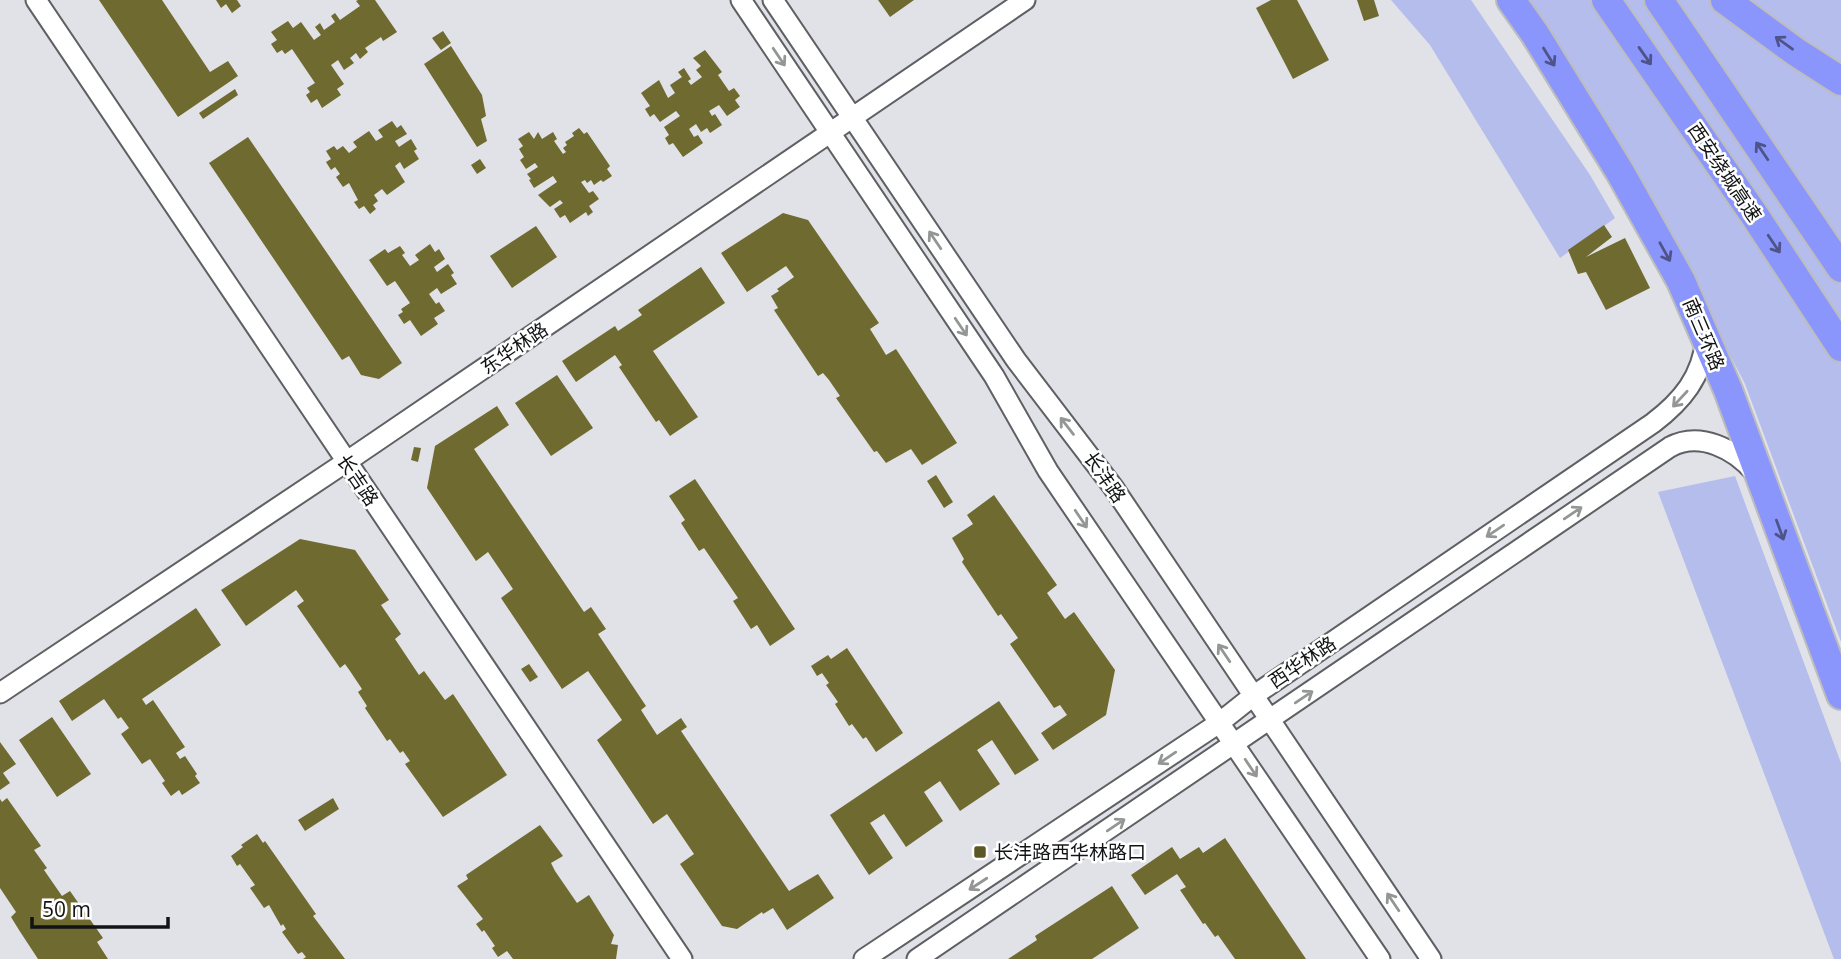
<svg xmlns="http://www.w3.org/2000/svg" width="1841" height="959" viewBox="0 0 1841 959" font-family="'Open Sans','Noto Sans SC',sans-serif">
	<rect width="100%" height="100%" fill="#e0e2e7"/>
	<!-- green -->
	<path fill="#b4bdeb" d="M1391 0H1471L1590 175 1615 218 1560 258 1430 45Z
		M1523 0H1841V642L1745 384 1689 276Z
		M1735 476 1841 763V959H1834L1658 492Z"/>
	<!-- building -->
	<path fill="#6f6a2f" d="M99 0H162L210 72 228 61 238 76 178 117Z
		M216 0H237L241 6 232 13 226 4 221 8Z
		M358 0H375L397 32 383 41 381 37 365 48 368 52 360 59 356 53 350 58 354 63 344 70 338 60 331 65 344 84 337 89 341 95 322 108 317 99 311 103 306 95 310 92 307 88 315 83 292 49 285 54 282 50 277 53 271 44 277 40 271 32 288 21 293 28 301 22 314 40 321 35 315 27 320 23 324 30 335 22 331 16 335 13 340 20 360 6 356 1Z
		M878 0H914L890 17Z
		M1271 0H1297L1329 60 1293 79 1256 8Z
		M1357 0H1374L1379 16 1364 21Z
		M443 31 451 43 441 50 432 38Z
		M451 46 482 95 486 116 481 119 487 141 477 147 424 64Z
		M705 50 722 72 718 75 729 91 734 88 740 96 735 100 740 107 727 116 719 105 709 111 712 116 715 114 722 125 710 133 707 128 701 132 696 124 689 129 694 137 698 135 703 143 683 157 673 143 669 145 665 138 669 135 664 127 680 116 676 111 660 122 654 114 650 117 645 109 650 106 641 93 659 80 668 98 675 93 670 85 682 77 678 72 684 68 691 79 688 81 691 85 702 77 696 70 701 66 693 58Z
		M235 89 238 95 203 119 199 113Z
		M392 121 397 128 401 125 407 134 395 141 399 147 411 139 417 149 414 151 419 159 404 169 400 162 395 166 405 182 387 195 382 189 374 195 378 201 373 205 376 209 370 214 364 206 359 209 354 202 358 200 349 183 343 187 336 177 340 174 335 167 331 170 326 162 331 159 326 151 334 146 337 150 343 146 349 153 357 147 353 142 369 131 376 141 383 137 378 130Z
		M579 128 584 134 587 132 610 166 607 169 612 176 603 182 601 180 594 185 591 180 587 183 585 180 581 182 589 193 593 191 599 199 589 206 593 212 588 216 586 212 570 223 565 215 560 218 554 209 563 203 560 200 550 207 538 195 557 182 553 176 534 188 529 180 531 179 527 174 538 167 535 163 526 169 520 160 524 157 519 149 523 146 518 139 529 132 534 139 538 132 542 139 553 132 557 139 554 141 563 154 566 152 563 148 567 145 565 142 574 136 572 133Z
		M248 137 402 363 379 379 361 375 349 356 342 360 209 163Z
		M480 159 486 168 477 174 471 165Z
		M783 213 808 220 879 323 870 329 880 345 886 355 896 349 957 443 922 465 911 449 886 463 877 451 874 452 836 398 840 396 829 380 823 373 818 376 774 310 778 308 771 296 779 291 777 289 794 277 786 266 747 292 721 253Z
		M1604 225 1612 237 1586 257 1625 238 1650 288 1606 310 1586 272 1578 274 1568 250Z
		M536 226 557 257 512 288 490 256Z
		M430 244 435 252 439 249 445 259 434 267 437 272 448 264 454 273 451 275 457 284 441 294 437 288 429 294 436 304 439 302 445 311 434 318 438 324 421 336 410 320 404 324 398 315 403 312 401 309 410 303 395 281 387 286 369 260 385 249 388 253 400 246 405 253 402 255 410 266 419 260 415 255Z
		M701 267 725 303 653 351 698 417 670 436 659 420 656 422 619 367 622 365 615 355 576 382 562 361 615 326 618 331 642 315 638 310Z
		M557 375 593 428 551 456 515 403Z
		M497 406 509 425 474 449 584 612 591 607 606 629 598 634 646 706 641 710 657 735 681 718 687 727 681 731 789 891 818 874 834 898 787 930 773 908 763 914 762 912 737 929 722 926 680 864 694 854 667 814 653 824 597 740 622 720 588 671 562 689 501 598 513 589 488 552 476 561 427 488 435 446Z
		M414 447 421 448 418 462 411 460Z
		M936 475 953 502 944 508 927 481Z
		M695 479 795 629 770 646 757 625 751 629 733 601 738 598 704 548 699 551 681 523 685 520 669 496Z
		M994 495 1057 585 1047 593 1065 619 1074 612 1115 670 1106 715 1053 750 1041 733 1067 715 1060 705 1054 708 1010 644 1018 638 1001 614 998 616 962 562 964 559 952 538 973 524 967 515Z
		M300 539 355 550 389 600 381 605 401 634 395 639 419 675 424 671 445 700 453 694 507 775 443 817 405 764 410 761 403 751 400 753 390 739 387 741 365 708 367 706 358 692 362 689 350 671 345 664 340 668 297 606 304 601 296 590 246 626 221 590Z
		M196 608 221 645 142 699 146 705 153 700 185 747 176 753 180 759 185 756 197 774 195 776 200 783 182 795 179 790 171 796 162 783 165 781 150 759 142 764 121 734 129 728 121 717 118 719 104 699 72 721 59 701Z
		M847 648 903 733 876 752 866 737 863 739 852 724 849 726 835 704 838 702 826 685 829 683 822 673 817 676 811 666 828 655 831 659Z
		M529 664 538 677 530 682 521 669Z
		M999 701 1039 760 1015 775 992 740 977 750 1000 784 960 811 940 781 924 792 943 821 906 847 884 814 870 823 893 858 869 875 830 815Z
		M52 717 91 774 57 797 19 740Z
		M0 742 16 764 3 773 10 783 0 790Z
		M7 798 41 846 34 850 47 868 44 870 62 896 70 891 103 938 97 942 108 959H38L19 930 11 917 16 912 0 888V799L2 802Z
		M333 798 339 809 305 831 298 820Z
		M540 825 563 856 551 863 555 871 577 903 589 895 614 935 611 944 618 945 616 959H513L507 951 498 957 492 948 495 946 484 930 482 932 476 924 483 919 457 886 468 879 466 875Z
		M257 834 263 843 265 841 316 914 313 916 345 959H303L306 957 302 952 298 954 282 932 286 929 283 924 281 926 269 905 264 908 250 888 255 885 240 864 237 866 231 856 243 847 241 845Z
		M1225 838 1306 959H1235L1218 935 1215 937 1205 923 1203 924 1180 890 1186 887 1177 874 1145 895 1131 875 1172 847 1180 859 1199 847 1203 853Z
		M1112 886 1139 928 1092 959H1008L1037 940 1035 936Z"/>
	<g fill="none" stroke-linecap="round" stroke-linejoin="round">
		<defs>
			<path id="minor" d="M36 0 682 959
				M741 0 994 376 1048 471 1380 959
				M773 0 1016 360 1113 487 1431 959
				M0 693 346 462 1025 0
				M864 959 1219 723 1253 696 1653 423C1682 401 1702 377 1706 339
				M917 959 1670 447C1700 431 1735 449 1755 473"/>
			<path id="highway" d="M1511 0 1535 34 1620 172 1681 281 1728 390 1841 695
				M1606 0 1755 216 1841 347
				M1659 0 1841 268
				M1725 0 1796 52 1841 81"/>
		</defs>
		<!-- minor casing -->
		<use href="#minor" stroke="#5f6064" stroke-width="23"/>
		<!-- highway casing -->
		<use href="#highway" stroke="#bdbdbd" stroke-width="32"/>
		<!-- minor -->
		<use href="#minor" stroke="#fff" stroke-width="19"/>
		<!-- highway -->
		<use href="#highway" stroke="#8a96fb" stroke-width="28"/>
	</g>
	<!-- one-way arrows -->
	<defs><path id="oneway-shaft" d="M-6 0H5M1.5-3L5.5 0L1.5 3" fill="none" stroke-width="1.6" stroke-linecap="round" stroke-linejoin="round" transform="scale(1.75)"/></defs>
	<g stroke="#4e5488">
		<use href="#oneway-shaft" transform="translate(1784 43) rotate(-144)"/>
		<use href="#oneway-shaft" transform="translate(1645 56) rotate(55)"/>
		<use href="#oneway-shaft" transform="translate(1549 57) rotate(58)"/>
		<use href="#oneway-shaft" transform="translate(1762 151) rotate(-124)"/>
		<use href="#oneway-shaft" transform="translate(1774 244) rotate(56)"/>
		<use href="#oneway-shaft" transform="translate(1665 252) rotate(61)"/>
		<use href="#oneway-shaft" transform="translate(1780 530) rotate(70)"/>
	</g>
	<g stroke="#949595">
		<use href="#oneway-shaft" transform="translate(779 57) rotate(56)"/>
		<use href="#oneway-shaft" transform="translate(935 240) rotate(-124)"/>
		<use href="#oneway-shaft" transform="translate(961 327) rotate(56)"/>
		<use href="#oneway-shaft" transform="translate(1680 399) rotate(133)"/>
		<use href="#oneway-shaft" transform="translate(1067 426) rotate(-128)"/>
		<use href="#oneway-shaft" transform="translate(1573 513) rotate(-34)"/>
		<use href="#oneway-shaft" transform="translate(1081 519) rotate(56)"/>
		<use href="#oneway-shaft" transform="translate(1495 531) rotate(146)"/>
		<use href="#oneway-shaft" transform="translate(1224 653) rotate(-124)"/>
		<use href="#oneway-shaft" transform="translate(1304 697) rotate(-34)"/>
		<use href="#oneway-shaft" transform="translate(1167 758) rotate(146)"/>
		<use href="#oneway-shaft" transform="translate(1251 768) rotate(56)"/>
		<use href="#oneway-shaft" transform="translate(1116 825) rotate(-34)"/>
		<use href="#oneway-shaft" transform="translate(978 884) rotate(147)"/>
		<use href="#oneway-shaft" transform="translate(1393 902) rotate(-124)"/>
	</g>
	<!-- markers -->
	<rect fill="#5c5825" stroke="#fff" stroke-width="2.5" x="973" y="845" width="14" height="14" rx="3.5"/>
	<g text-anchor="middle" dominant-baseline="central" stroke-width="5" stroke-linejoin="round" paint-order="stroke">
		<!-- street labels -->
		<g font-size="19" fill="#121314" stroke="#fff">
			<text transform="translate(1725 172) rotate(56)">西安绕城高速</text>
			<text transform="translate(1704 334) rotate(67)">南三环路</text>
			<text transform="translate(514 348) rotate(-34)">东华林路</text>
			<text transform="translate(1105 477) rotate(55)">长沣路</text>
			<text transform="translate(358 480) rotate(56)">长吉路</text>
			<text transform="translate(1302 662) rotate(-34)">西华林路</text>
		</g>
		<!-- poi labels -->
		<g font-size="19" fill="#121314" stroke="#fff" text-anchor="start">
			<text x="994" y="852">长沣路西华林路口</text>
		</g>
	</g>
	<!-- scale -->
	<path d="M32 917v10h136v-10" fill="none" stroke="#121314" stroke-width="3.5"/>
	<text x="42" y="917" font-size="21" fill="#121314" stroke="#ffffff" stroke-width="5" paint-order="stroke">50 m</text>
</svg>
